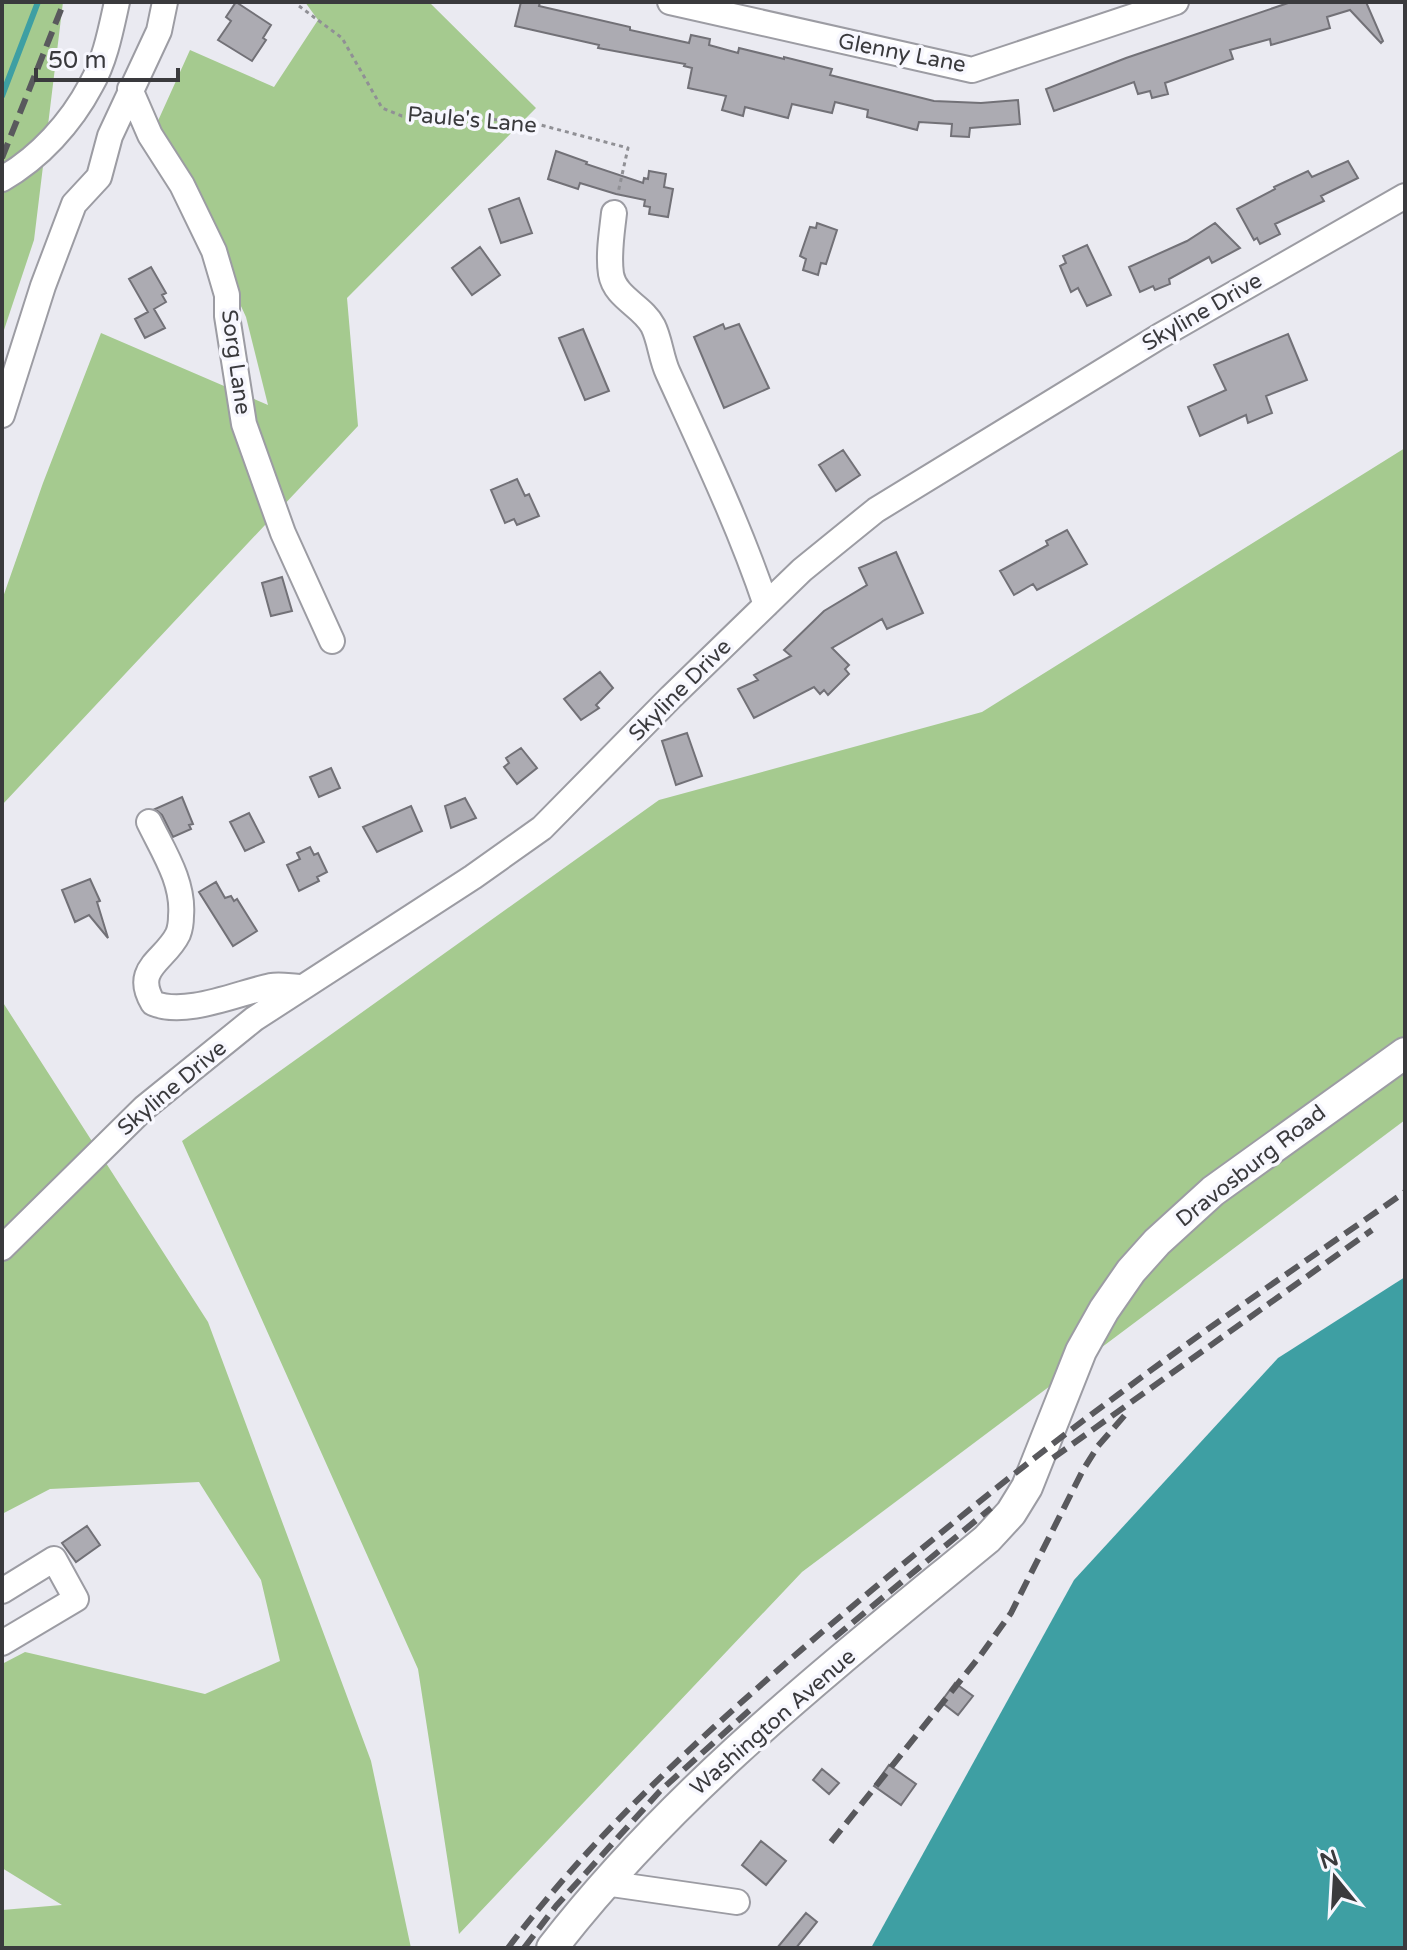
<svg xmlns="http://www.w3.org/2000/svg" width="1407" height="1950" viewBox="0 0 1407 1950" font-family="'Varela Round',sans-serif">
	<rect width="100%" height="100%" fill="#eaeaf1"/>
	<path fill="#a5ca8f" d="M2 2H63L34 240 2 336Z
		M305 2H429L536 108 347 298 358 426 2 805V600L43 483 101 333 268 405 246 317 157 123 190 50 274 87 318 20Z
		M1405 448V1120L802 1572 459 1934 418 1669 182 1141 659 800 982 712Z
		M2 1001 208 1322 371 1761 411 1948H2V1910L62 1905 2 1868V1664L25 1652 205 1694 280 1661 261 1580 199 1482 50 1489 2 1514Z"/>
	<path fill="#3e9fa3" d="M1405 1277V1948H871L1074 1580 1278 1358Z"/>
	<g fill="none" stroke-linecap="round" stroke-linejoin="round">
		<path stroke="#3e9fa3" stroke-width="6" d="M2 96 38 2"/>
	</g>
	<path fill="#acabb2" stroke="#727177" stroke-width="2" d="M236 2 271 25 263 38 266 40 252 61 218 40 231 21 226 17Z
		M521 2H540L539 6 630 27V30L689 43 691 35 710 39 709 45 738 53 739 48 784 59V57L832 69 830 75 934 101 981 103 1018 100 1020 124 970 128 969 137 951 136 952 124 919 122 917 130 867 117 868 110 835 102 832 113 792 104 788 118 745 107 743 116 722 110 726 96 688 88 692 68 684 66 685 64 598 48 599 45 515 26Z
		M1291 2H1366L1383 41 1381 43 1350 10 1327 17 1330 28 1271 45 1270 39 1230 50 1233 59 1165 83 1168 94 1152 98 1150 91 1138 94 1134 82 1054 111 1046 89 1126 58Z
		M556 151 587 162 586 164 643 183 644 178 648 179 649 171 666 174 664 187 673 189 668 217 649 214 650 207 644 206 645 200 616 194 580 183 578 189 548 179Z
		M1348 161 1358 178 1321 196 1324 201 1275 224 1280 234 1260 244 1257 238 1254 240 1237 209 1275 189 1274 187 1308 171 1312 177Z
		M519 198 532 233 501 243 489 209Z
		M817 223 837 230 826 264 821 263 818 275 803 270 806 259 800 256 810 227 816 228Z
		M1215 223 1240 248 1212 263 1209 257 1169 279 1170 284 1155 290 1153 286 1140 292 1129 267 1187 241Z
		M1087 245 1111 295 1087 306 1078 288 1071 292 1060 266 1066 263 1063 256Z
		M480 247 500 275 472 295 452 268Z
		M151 267 166 293 162 295 166 302 154 309 165 328 145 338 135 319 148 312 129 279Z
		M723 324 725 329 739 324 769 388 724 408 694 337Z
		M583 329 609 391 585 400 559 338Z
		M1288 334 1307 380 1266 396 1272 413 1248 423 1246 415 1200 436 1188 407 1226 390 1214 365Z
		M843 450 860 475 836 491 819 465Z
		M517 479 525 496 529 494 539 516 517 525 514 519 505 523 491 490Z
		M1067 530 1087 564 1037 590 1033 584 1014 595 1000 571 1048 545 1046 541Z
		M896 552 923 613 887 629 882 619 832 648 849 665 845 669 849 674 828 695 824 690 820 694 814 687 754 718 738 689 758 680 754 675 791 656 784 650 824 611 867 585 859 568Z
		M282 577 292 611 271 616 262 583Z
		M600 672 613 688 596 705 599 708 581 720 564 699Z
		M687 733 702 776 676 785 662 741Z
		M521 748 537 768 517 784 504 767 509 763 506 758Z
		M331 768 340 788 319 797 310 777Z
		M182 797 193 824 189 825 191 829 173 837 162 815 155 809Z
		M465 798 476 818 451 828 445 806Z
		M411 806 422 831 377 852 363 827Z
		M249 813 264 842 245 851 230 822Z
		M310 847 314 855 318 853 327 872 317 877 319 881 299 891 287 865 300 859 297 853Z
		M90 879 100 901 97 902 108 938 89 915 75 922 62 890Z
		M216 882 225 898 231 896 234 901 237 899 257 931 233 946 199 892Z
		M87 1526 100 1545 76 1562 62 1543Z
		M955 1683 973 1696 958 1715 941 1702Z
		M889 1765 916 1784 901 1805 874 1786Z
		M822 1769 839 1783 829 1794 813 1780Z
		M761 1841 786 1861 766 1885 742 1865Z
		M806 1913 817 1922 796 1948H777Z"/>
	<g fill="none" stroke-linecap="round" stroke-linejoin="round">
		<defs>
			<path id="minor" d="M670 2 972 70 1176 2
				M130 89 150 135 182 185 214 251 227 295V316L244 424 283 533 332 641
				M2 179C39 158 71 123 91 85 105 61 111 29 117 2
				M614 213C612 232 608 254 611 274 615 298 643 306 653 326 660 340 661 358 668 373 703 450 739 525 766 605
				M2 415 43 286 74 204 99 177 110 136 159 31 165 2
				M149 822C163 851 184 882 181 916 181 921 180 929 178 934 165 961 132 968 153 1003 185 1017 238 993 271 986 281 984 292 987 302 987
				M2 1248 144 1108 254 1019 473 877 542 828 671 697 802 570 876 510 1160 336 1405 196
				M2 1591 54 1559 76 1599 2 1643
				M605 1883 737 1902"/>
			<path id="major" d="M552 1948C675 1789 833 1666 987 1539L1011 1513 1027 1487 1081 1351 1104 1310 1131 1271 1157 1242 1213 1191 1405 1053"/>
		</defs>
		<use href="#minor" stroke="#9c9ca3" stroke-width="28"/>
		<use href="#major" stroke="#9c9ca3" stroke-width="34"/>
		<path stroke="#909095" stroke-width="3" stroke-dasharray="4 4" stroke-linecap="butt" d="M299 6 342 38 382 108 402 116 465 117 533 123 628 148 618 193"/>
		<use href="#minor" stroke="#fff" stroke-width="24"/>
		<use href="#major" stroke="#fff" stroke-width="30"/>
		<path stroke="#59595d" stroke-width="6" stroke-dasharray="16 8" stroke-linecap="butt" d="M2 158 64 2
			M1053 1458 1372 1230
			M834 1638 991 1508
			M831 1842 980 1656 1011 1613 1083 1470 1098 1446 1125 1415
			M508 1948C598 1828 709 1729 822 1632 919 1550 1017 1469 1119 1394 1212 1324 1309 1259 1405 1192
			M524 1948 556 1906 660 1791 752 1708"/>
	</g>
	<g text-anchor="middle" dominant-baseline="central" stroke-width="7" stroke-linejoin="round" paint-order="stroke">
		<g font-size="22" fill="#3a3a3d" stroke="#f7f7fe">
			<text transform="translate(902 53) rotate(11)">Glenny Lane</text>
			<text transform="translate(472 120) rotate(5)">Paule's Lane</text>
			<text transform="translate(1202 312) rotate(-30)">Skyline Drive</text>
			<text transform="translate(236 362) rotate(82)">Sorg Lane</text>
			<text transform="translate(680 690) rotate(-45)">Skyline Drive</text>
			<text transform="translate(172 1088) rotate(-40)">Skyline Drive</text>
			<text transform="translate(1251 1166) rotate(-38)">Dravosburg Road</text>
			<text transform="translate(773 1722) rotate(-41)">Washington Avenue</text>
		</g>
	</g>
	<rect width="1407" height="1950" fill="none" stroke="#3a3a3d" stroke-width="8"/>
	<g transform="translate(1335 1878) rotate(342)" stroke="#f7f7fe" stroke-width="6" paint-order="stroke">
	<path d="M0-6L14 30L0 20L-14 30Z" fill="#3a3a3d"/>
	<text y="-12" font-size="22" font-weight="bold" text-anchor="middle" fill="#3a3a3d">N</text>
	</g>
	<path d="M36 68v12h142v-12" fill="none" stroke="#3a3a3d" stroke-width="4"/>
	<text x="48" y="68" font-size="24" fill="#3a3a3d" stroke="#f7f7fe" stroke-width="6" paint-order="stroke">50 m</text>
</svg>
